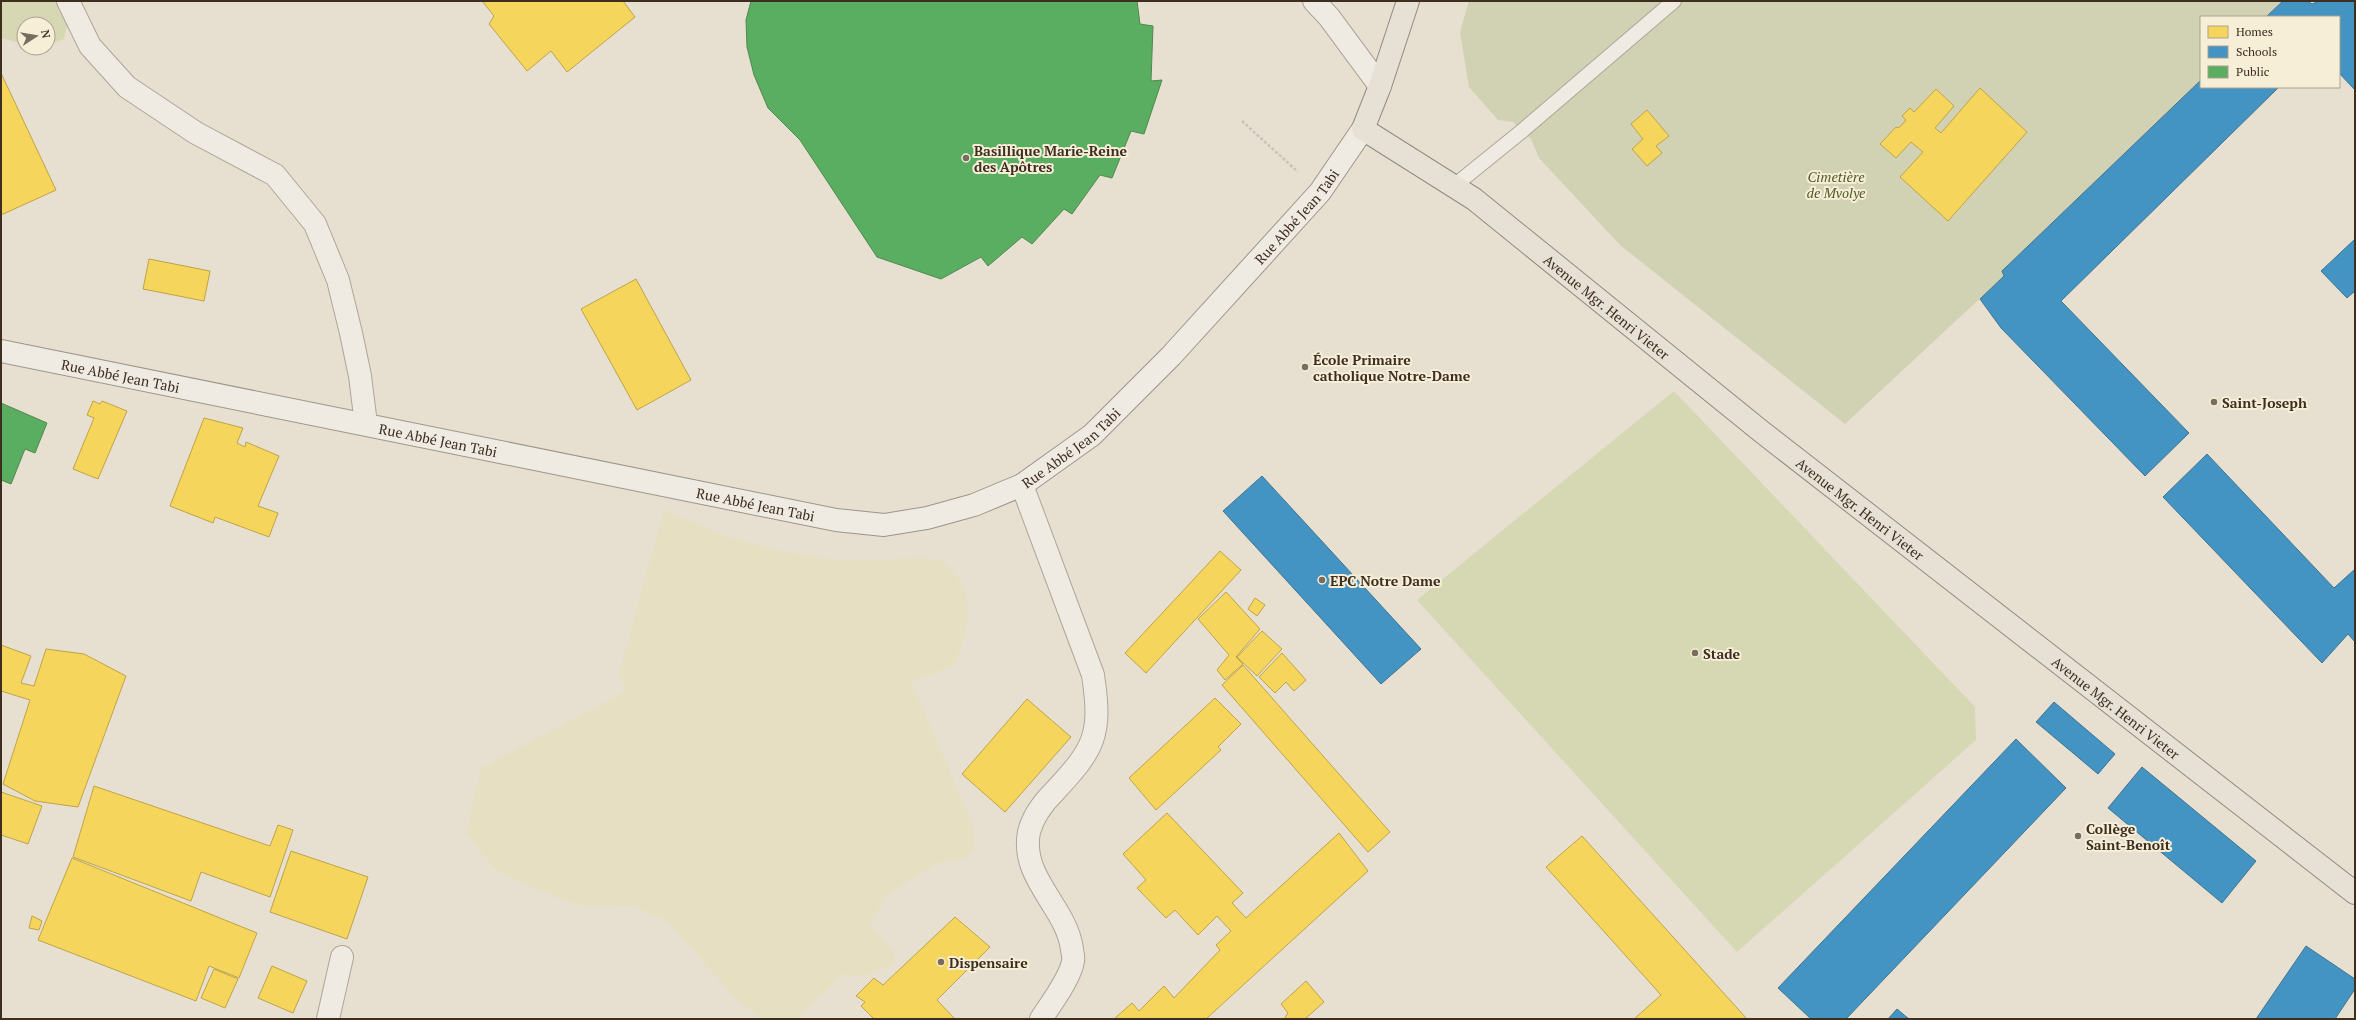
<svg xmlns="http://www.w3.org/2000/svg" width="2356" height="1020" viewBox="0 0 2356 1020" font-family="'PT Serif',serif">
	<rect width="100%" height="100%" fill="#e7e0d1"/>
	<path fill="#e6dfc2" d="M664 510 729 537 781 551 838 560H888L922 557 942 561 955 574 964 589 967 599 968 615 965 633 955 665 911 682 973 825 974 851 967 858 935 864 886 896 870 924 894 953 895 961 888 967 858 978 846 973 796 1019 760 1018 736 999 666 920 633 906 587 907 563 900 522 883 496 870 466 834 481 768 626 691 619 673Z"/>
	<path fill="#d6d7b3" d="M1 1H62L68 22 64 39 48 45V24H24V44L1 38Z
		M1674 391 1975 707 1976 740 1737 952 1417 600Z"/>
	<path fill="#d1d1b3" d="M1469 1H2283L2266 17H2201V80L2002 271 2004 276 1845 424 1620 245 1539 158 1531 139 1513 122 1498 120 1469 87 1460 32Z"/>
	<path fill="#f6d55c" stroke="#bea34a" d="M482 1H623L635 17 567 72 551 51 527 71 489 24 494 16Z
		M1 73 56 190 1 215Z
		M1980 88 2027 132 1948 221 1900 177 1923 152 1911 142 1896 158 1880 144 1896 127 1899 128 1906 120 1902 116 1910 108 1914 112 1936 89 1954 106 1935 128 1941 133Z
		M1647 110 1669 136 1656 146 1662 153 1647 166 1632 149 1643 139 1631 124Z
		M149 259 210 271 204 301 143 289Z
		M636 279 691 380 637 410 581 309Z
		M93 401 100 404 102 401 127 411 98 479 73 469 94 418 87 415Z
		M204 418 243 428 237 443 245 447 246 442 279 456 258 506 278 513 269 537 215 517 213 523 170 506Z
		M1220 551 1241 570 1146 673 1125 653Z
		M1226 592 1260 629 1236 657 1243 664 1225 680 1217 670 1229 655 1198 619Z
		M1255 598 1265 605 1257 616 1248 609Z
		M1262 631 1282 649 1257 676 1237 657Z
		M1 645 31 656 21 683 34 686 46 649 84 654 126 676 78 807 35 801 3 784 30 700 1 691Z
		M1282 653 1306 680 1294 691 1286 682 1275 693 1259 677Z
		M1243 665 1390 832 1368 852 1222 685Z
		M1215 698 1241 724 1218 747 1221 750 1156 810 1129 778Z
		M1027 699 1071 737 1005 812 962 774Z
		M94 786 270 846 278 825 293 830 270 897 201 872 191 901 73 857Z
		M1 792 42 806 28 844 1 835Z
		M1167 813 1243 893 1232 903 1246 918 1339 833 1368 871 1206 1019H1114L1132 1003 1139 1011 1164 986 1174 998 1220 950 1216 945 1231 931 1217 916 1198 935 1175 910 1166 918 1137 888 1146 880 1123 854Z
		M1582 836 1747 1019H1634L1661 995 1546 867Z
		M291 851 368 877 347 939 270 912Z
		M72 858 257 933 239 978 209 966 196 1001 38 940Z
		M32 916 42 921 39 930 29 928Z
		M955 917 990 947 937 1000 955 1019H874L861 1006 865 1002 856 996 874 978 883 985Z
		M272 966 307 981 293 1013 258 998Z
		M214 969 238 979 225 1008 201 998Z
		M1306 981 1324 1002 1305 1019H1284L1288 1013 1281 1004Z"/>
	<path fill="#4393c3" stroke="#417592" d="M2283 1H2308L2312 4 2319 1H2355V90L2339 73V17H2266Z
		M2201 80V87H2279L2061 301 2189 433 2145 476 2001 328 1980 299 2004 276 2002 271Z
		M2355 239V291L2347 298 2321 271Z
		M2207 454 2334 588 2355 569V642L2348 634 2322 663 2163 497Z
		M1262 476 1421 649 1381 684 1223 511Z
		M2054 702 2115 754 2098 774 2036 722Z
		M2016 739 2066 788 1846 1019H1811L1778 988Z
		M2142 767 2256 861 2222 903 2108 808Z
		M2306 946 2355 979V989L2335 1019H2256Z
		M1897 1009 1909 1019H1888Z"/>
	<path fill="#5aae61" stroke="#51884e" d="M751 1H1137L1140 24 1153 26 1151 81 1162 80 1144 134 1131 131 1112 178 1100 175 1072 214 1064 209 1032 244 1022 237 988 266 981 257 941 279 877 257 800 140 768 108 754 75 747 47 746 20Z
		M1 403 47 423 35 453 25 449 11 484 1 480Z"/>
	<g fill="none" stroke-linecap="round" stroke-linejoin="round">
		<defs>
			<path id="service" d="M1454 186 1522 131 1674 1"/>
			<path id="minor" d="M68 1 90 46 127 87 196 133 275 175 315 224 338 280 351 333 360 376 366 424
				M1314 1 1329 17 1380 86
				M1022 485 1093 675C1102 735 1095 748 1054 792 1043 803 1033 816 1029 832 1020 878 1066 906 1072 949 1072 952 1074 957 1073 961 1071 977 1050 1005 1041 1019
				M328 1019 342 957"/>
			<g id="secondary">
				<path id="s1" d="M1 351 836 520 884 525 927 518 974 505 1022 485 1092 435 1171 356 1320 192 1363 129"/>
			</g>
			<g id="primary">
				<path id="s2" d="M1408 1 1380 86 1363 129 1474 199 1762 432 2355 893"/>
			</g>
		</defs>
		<use href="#service" stroke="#ada599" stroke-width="16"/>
		<use href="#minor" stroke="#ada599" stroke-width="24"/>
		<use href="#secondary" stroke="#9c958a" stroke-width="24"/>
		<use href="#primary" stroke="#928b80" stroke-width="24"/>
		<path stroke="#c8c2b9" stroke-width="2.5" stroke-dasharray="3 2" stroke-linecap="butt" d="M1242 121 1298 172"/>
		<use href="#service" stroke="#efebe3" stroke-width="14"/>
		<use href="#minor" stroke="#efebe3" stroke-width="22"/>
		<use href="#secondary" stroke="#efebe3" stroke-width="22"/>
		<use href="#primary" stroke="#e6e1d4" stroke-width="22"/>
	</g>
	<g fill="#786c5e" stroke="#f7eed8" stroke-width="1.5">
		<circle cx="966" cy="158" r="4"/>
		<circle cx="1305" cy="367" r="4"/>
		<circle cx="2214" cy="402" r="4"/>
		<circle cx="1322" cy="580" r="4"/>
		<circle cx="1695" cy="653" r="4"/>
		<circle cx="2078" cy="836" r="4"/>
		<circle cx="941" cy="962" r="4"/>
	</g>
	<g text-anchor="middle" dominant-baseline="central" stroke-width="4" stroke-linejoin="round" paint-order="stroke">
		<g font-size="14" font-weight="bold" fill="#3d2e20" stroke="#f7eed8" text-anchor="start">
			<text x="974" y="150">Basillique Marie-Reine<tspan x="974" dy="16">des Apôtres</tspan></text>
			<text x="1313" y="359">École Primaire<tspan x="1313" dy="16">catholique Notre-Dame</tspan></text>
			<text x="2222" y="402">Saint-Joseph</text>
			<text x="1330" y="580">EPC Notre Dame</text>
			<text x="1703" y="653">Stade</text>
			<text x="2086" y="828">Collège<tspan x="2086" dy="16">Saint-Benoît</tspan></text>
			<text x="949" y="962">Dispensaire</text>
		</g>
		<g font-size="14" font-style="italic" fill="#4d5a26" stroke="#f7eed8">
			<text x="1836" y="176">Cimetière<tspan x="1836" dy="16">de Mvolye</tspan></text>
		</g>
		<g font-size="14" fill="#3d2e20" stroke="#f7eed8">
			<text stroke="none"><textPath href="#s1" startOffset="1430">Rue Abbé Jean Tabi</textPath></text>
			<text stroke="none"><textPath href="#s2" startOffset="438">Avenue Mgr. Henri Vieter</textPath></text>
			<text stroke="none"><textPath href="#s1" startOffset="122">Rue Abbé Jean Tabi</textPath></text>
			<text stroke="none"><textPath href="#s1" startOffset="446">Rue Abbé Jean Tabi</textPath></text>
			<text stroke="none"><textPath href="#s1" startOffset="1106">Rue Abbé Jean Tabi</textPath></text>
			<text stroke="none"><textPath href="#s1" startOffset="770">Rue Abbé Jean Tabi</textPath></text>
			<text stroke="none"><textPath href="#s2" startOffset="762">Avenue Mgr. Henri Vieter</textPath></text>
			<text stroke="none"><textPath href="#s2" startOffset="1086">Avenue Mgr. Henri Vieter</textPath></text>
		</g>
	</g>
	<rect width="2356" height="1020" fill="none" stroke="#3d2e20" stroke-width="4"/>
	<rect x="2200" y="16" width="140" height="72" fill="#f7eed8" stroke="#ada18e"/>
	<rect x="2208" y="26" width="20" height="12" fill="#f6d55c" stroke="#ada18e"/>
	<text x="2236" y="36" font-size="12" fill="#3d2e20">Homes</text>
	<rect x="2208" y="46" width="20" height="12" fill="#4393c3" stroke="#ada18e"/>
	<text x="2236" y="56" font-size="12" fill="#3d2e20">Schools</text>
	<rect x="2208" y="66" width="20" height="12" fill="#5aae61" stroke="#ada18e"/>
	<text x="2236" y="76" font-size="12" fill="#3d2e20">Public</text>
	<g transform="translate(36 36) rotate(78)"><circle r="19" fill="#f7eed8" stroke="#ada18e"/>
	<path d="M0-3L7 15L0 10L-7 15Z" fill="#786c5e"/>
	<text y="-6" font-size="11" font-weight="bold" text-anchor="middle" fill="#3d2e20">N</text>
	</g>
</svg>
